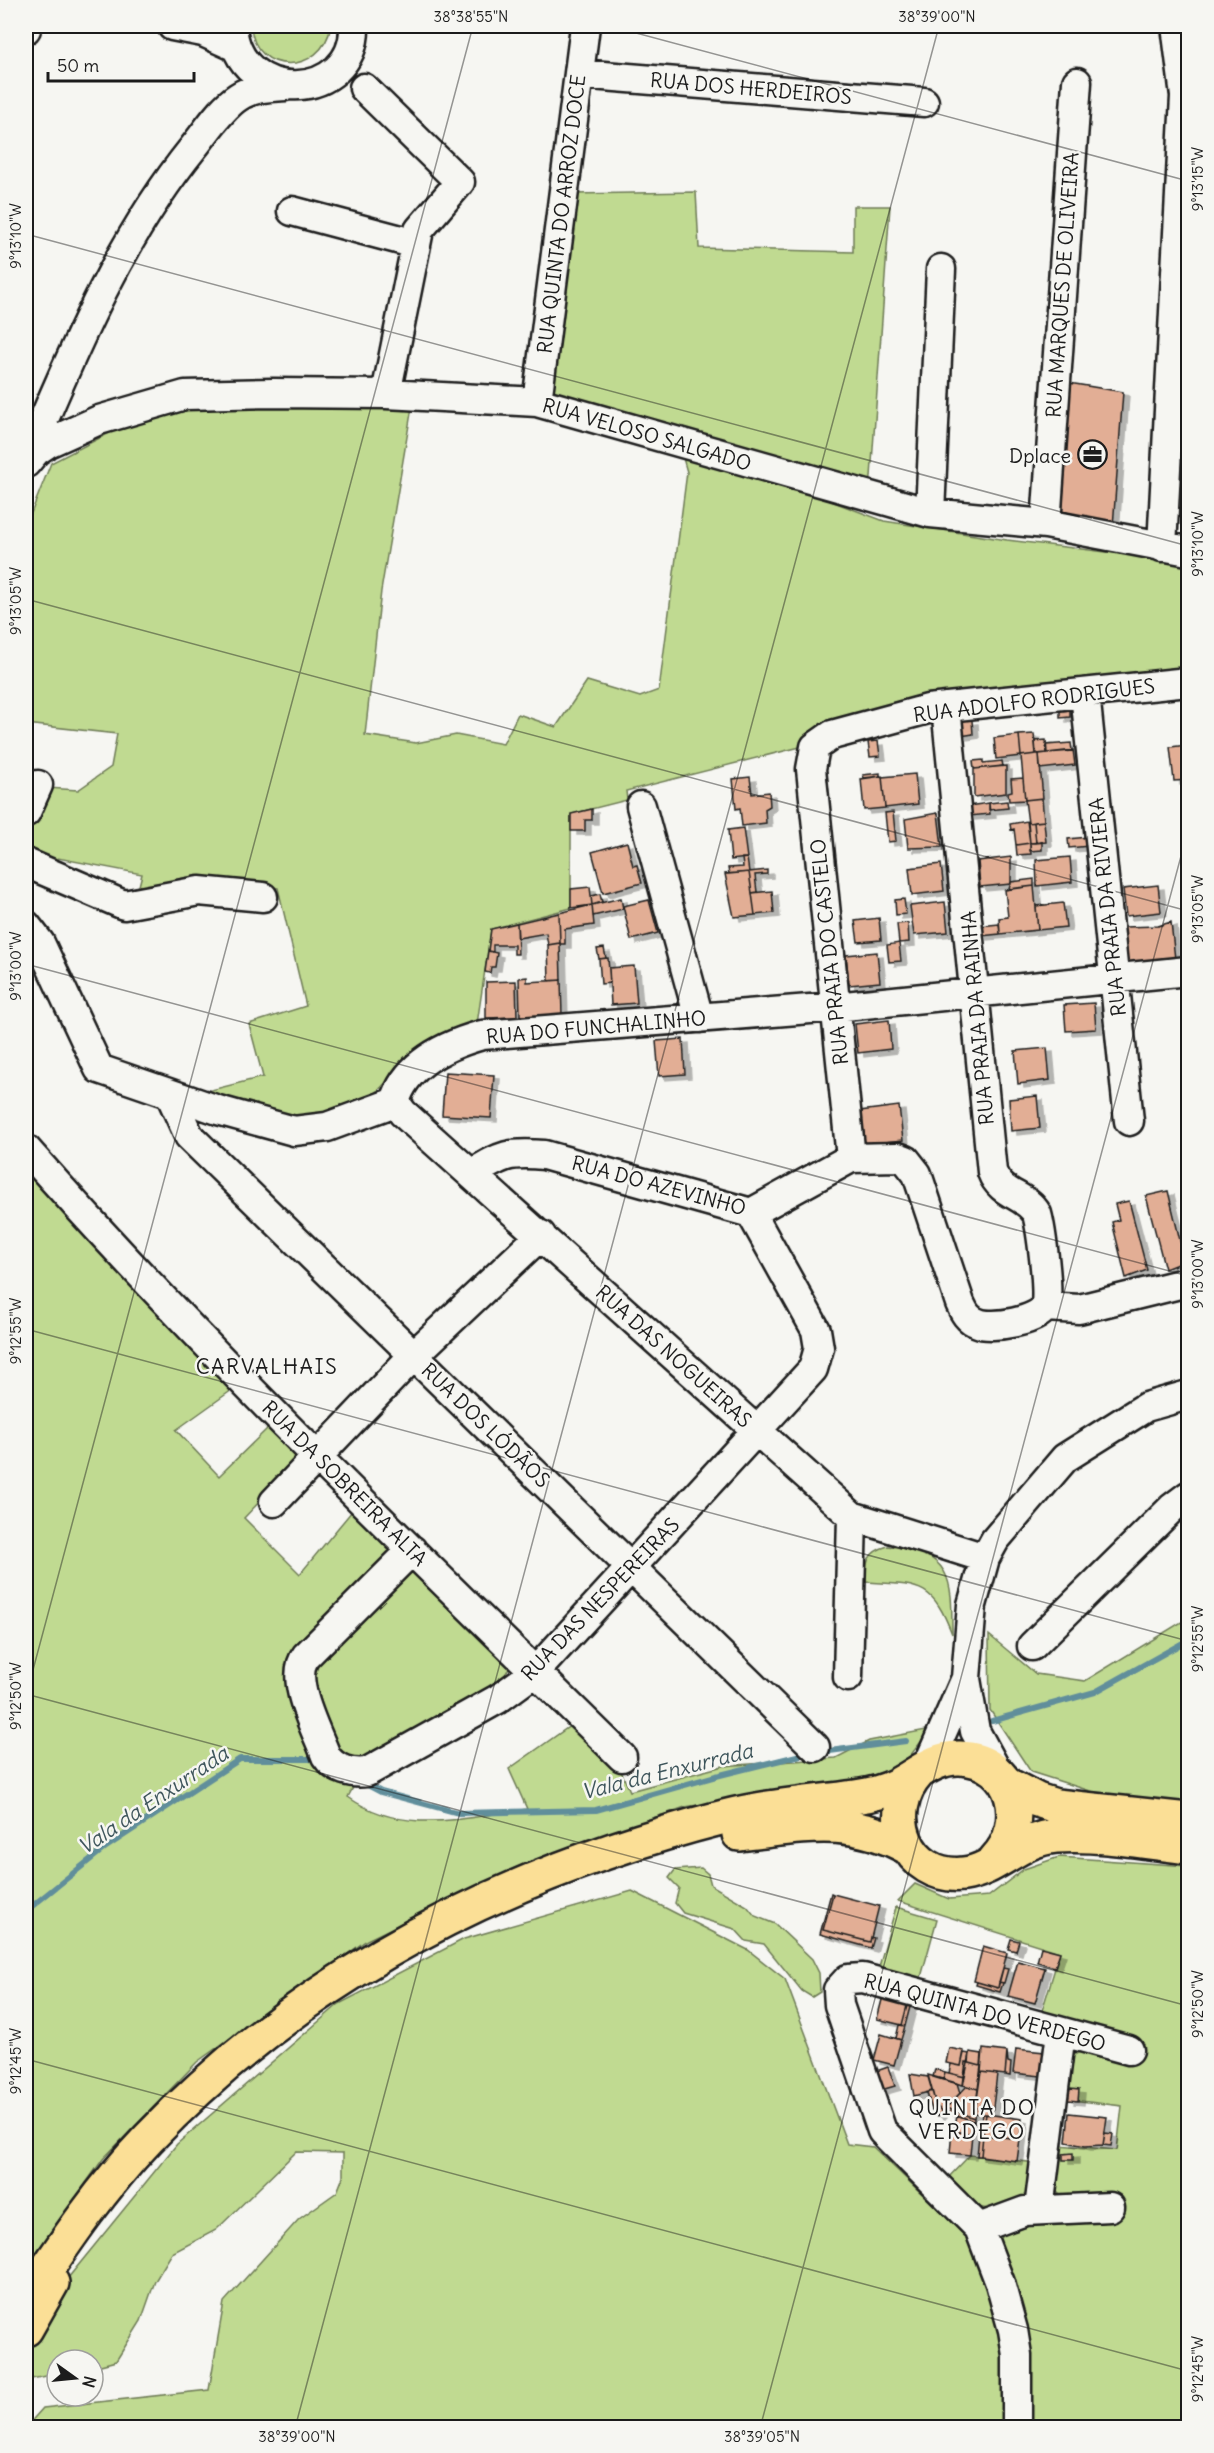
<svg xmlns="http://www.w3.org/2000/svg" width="1214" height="2453" viewBox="0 0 1214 2453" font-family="Delius,sans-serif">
	<defs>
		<filter id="shadow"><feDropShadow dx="6" dy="4" stdDeviation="0" flood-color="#0004"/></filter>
	</defs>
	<rect width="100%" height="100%" fill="#f6f6f2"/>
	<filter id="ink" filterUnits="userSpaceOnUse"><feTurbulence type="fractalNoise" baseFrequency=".0167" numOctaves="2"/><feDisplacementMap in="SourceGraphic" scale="12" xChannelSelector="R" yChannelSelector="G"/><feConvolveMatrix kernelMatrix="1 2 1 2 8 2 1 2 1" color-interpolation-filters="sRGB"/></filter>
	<g filter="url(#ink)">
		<path fill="#c0da91" stroke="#6e7b56" stroke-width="1.5" d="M251 26H331C322 76 254 76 251 26Z
			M696 192 699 248 853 252V206H890L870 491 545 398 573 194Z
			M241 401 412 407 381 591 365 735 416 743 456 735 503 744 518 714 556 727 587 681 640 697 659 690 687 472 681 451 746 469 884 521 1007 540 1188 562V670L804 746 626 791 627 800 571 814V908L491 929 477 1024 400 1068 366 1103 327 1116H279L207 1091 263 1077 249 1024 306 1006 278 888 193 883 137 894 142 874 58 858 54 868 26 858V830L47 788 78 790 111 767 117 734 26 724V526L51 463 156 409Z
			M26 1165 232 1390 176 1430 219 1476 268 1428 300 1459 244 1518 300 1574 352 1511 512 1662 498 1688 371 1754 348 1797C405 1837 464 1817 527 1809L509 1769 570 1726 619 1767 630 1791 723 1766 836 1758 869 1741 931 1729 906 1761 869 1779 685 1807 526 1863 367 1940 197 2062 103 2159 26 2267Z
			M888 1546C953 1553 952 1579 952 1634 932 1581 918 1585 865 1582 866 1561 867 1552 888 1546Z
			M1188 1618V1803L1106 1796 1031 1772 990 1710 989 1635 1036 1674 1085 1681Z
			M1059 1857 1188 1866V2427H1028L997 2241 1000 2235 1061 2195 1055 2189 1059 2145 1117 2150 1122 2106 1064 2099 1071 2057 1081 2051 1041 2014 1060 1952 898 1901 915 1884 949 1899 989 1896 1024 1869Z
			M701 1868 708 1874 711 1885 747 1906 755 1916 775 1924 812 1959 819 1973 820 1992 812 1997 802 1991 764 1944 746 1941 735 1929 683 1913 675 1903 679 1888 669 1878 675 1870Z
			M632 1891 748 1950 785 1979 847 2144 873 2147 967 2237 1000 2316 1006 2398 1005 2427H26L43 2408 209 2390 224 2302 299 2219 337 2192 343 2177V2153L296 2152 216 2230 172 2253 155 2281 141 2321 116 2361 93 2367V2360H57V2374L26 2380V2358L68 2278 177 2144 339 2004 464 1939Z
			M896 1907 937 1919 920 1981 878 1970Z
			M970 2155 1036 2163 1028 2198C980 2213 983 2216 946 2180Z"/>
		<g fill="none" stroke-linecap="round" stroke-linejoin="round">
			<path stroke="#618e9b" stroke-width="6" d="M992 1721 1095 1692 1188 1640
				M822 1752 906 1741
				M364 1783 381 1792 459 1813 596 1810 716 1776 809 1753
				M26 1911 106 1847 240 1759H318"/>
		</g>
		<path fill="#e2ae95" stroke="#1c1c1c" stroke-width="1.5" filter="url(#shadow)" d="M1069 383 1123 392 1113 527 1062 519Z
			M1070 710V717L1060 718V711Z
			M972 720 973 734 961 736 959 721Z
			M1034 734 1036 754 1021 756 1019 735Z
			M1019 735 1021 756 996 759 994 738Z
			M1046 740 1047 753 1036 754 1035 741Z
			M878 741 880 756 870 757 868 742Z
			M1071 743 1072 751 1047 753 1046 745Z
			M1188 745V780L1174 781 1170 747Z
			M1073 750 1075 765 1040 769 1039 754Z
			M1036 754H1039L1043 798 1025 800 1021 756Z
			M983 760V763L1002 761 1003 766 974 769 973 761Z
			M1006 766V793L974 797V769Z
			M880 773V776L864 778 863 775Z
			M915 774 918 804 885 808 882 777Z
			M882 776 885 808 864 810 861 779Z
			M750 777 752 794 769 792 770 806 765 809 766 823 742 826 740 808 736 809 733 779Z
			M1023 778 1025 800 1009 801 1008 792 1012 791 1011 779Z
			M1042 798 1044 821 1028 823 1025 800Z
			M1007 801 1008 808 989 810V803Z
			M989 803 990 814 969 816 968 806Z
			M592 809V820H585V831H571V814Z
			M893 812 896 841 888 842 885 813Z
			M938 813 942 847 908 848 905 819Z
			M1027 821 1030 843 1016 845 1014 829 1011 830 1010 824Z
			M1044 821 1046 842 1036 843 1034 822Z
			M1034 822 1036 843H1030L1028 823Z
			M743 828 747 858 731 860 728 830Z
			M1088 837 1089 846 1069 848 1068 839Z
			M627 842 633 866 637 865 642 883 603 893 592 852Z
			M1042 842V850L1030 851V843Z
			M1030 843 1031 854 1017 855 1016 845Z
			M1011 857V884L980 887 978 861Z
			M1070 857 1072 882 1037 886 1036 860Z
			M742 858H747L749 872 729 874 728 868 743 867Z
			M941 864 944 891 912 895 909 868Z
			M767 870V874L755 875 757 892 752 893 749 872Z
			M749 872 755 915 734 917 725 874Z
			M1034 879V886L1009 889 1011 882Z
			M1158 885 1161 912 1126 916 1123 889Z
			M1034 886 1038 930 1000 934 999 918 1008 917 1005 890Z
			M590 887 592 905 571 908V889Z
			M772 891 774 913 755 915 752 893Z
			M600 894 602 902 592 905 591 896Z
			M621 898 623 909 593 916 592 905Z
			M904 899 906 914 896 915 895 900Z
			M649 900 658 933 631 940 623 906Z
			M945 902 948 932 914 935 910 906Z
			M1063 903 1066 927 1038 930 1036 906Z
			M592 905 594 925 565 929V944H560L559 913Z
			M559 913 560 943 548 945 546 933 518 938 517 923Z
			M879 918 881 940 858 942 855 921Z
			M1171 922 1175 959 1128 964 1124 927 1158 926Z
			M517 923 518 954H514V945H493V952L488 951 491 929Z
			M908 923 909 942 899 943 897 924Z
			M999 924 1000 934 981 936 980 926Z
			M560 943 561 980 549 981 548 945Z
			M899 943 901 961 889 962 887 945Z
			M604 948 606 958 599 959 597 949Z
			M488 951 497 953 495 967H491L490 973 485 972Z
			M877 952 880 982 849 985 846 955Z
			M608 958 610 983 601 984 599 959Z
			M634 966 637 1003 611 1005 609 968Z
			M527 977V982L561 980 562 1015 520 1016 519 978Z
			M516 981 517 1017 486 1018V982Z
			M1094 1003 1096 1029 1066 1031 1064 1005Z
			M889 1020 891 1049 858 1053 855 1024Z
			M683 1039 685 1074 659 1076 656 1041Z
			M1047 1048 1050 1080 1018 1084 1015 1051Z
			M445 1072 494 1075 491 1118 442 1115Z
			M1037 1096 1040 1128 1011 1131 1009 1099Z
			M899 1106 903 1140 864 1144 860 1111Z
			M1168 1191 1185 1261 1165 1269 1146 1196Z
			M1129 1201 1147 1270 1126 1278 1112 1222 1119 1220 1115 1204Z
			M831 1893 833 1894 823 1930 870 1942 871 1937 874 1938 871 1948 820 1934Z
			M833 1894 879 1906 870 1942 823 1930Z
			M1011 1939 1019 1941 1016 1951 1008 1949Z
			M983 1946 1007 1953 998 1988 974 1981Z
			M1041 1947 1060 1952 1055 1967 1037 1962Z
			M1018 1961 1045 1968 1035 2003 1008 1996Z
			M1003 1968 1008 1969 1004 1983 999 1982Z
			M977 1982 998 1988 999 1982 1003 1983 1000 1992 976 1985Z
			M883 1996 908 2002 902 2025 877 2019Z
			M908 2002 911 2003 905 2026 902 2025Z
			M899 2025 905 2026 901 2040 896 2038Z
			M881 2034 901 2040 894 2065 874 2060Z
			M949 2048 964 2051 961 2066 946 2063Z
			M983 2049 1007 2052 1005 2075 981 2072Z
			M1016 2049 1044 2052 1041 2076 1013 2073Z
			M970 2052 982 2054 981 2066 969 2063Z
			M1007 2052 1008 2062 1011 2063 1010 2076 1005 2075Z
			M964 2053 970 2054 965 2077 949 2073 951 2064 961 2066Z
			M966 2062 981 2066 978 2089 963 2085Z
			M888 2067 895 2086 881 2090 874 2072Z
			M935 2069 945 2072 943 2080 933 2077Z
			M945 2072 965 2077 963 2085 943 2080Z
			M981 2072 997 2074 992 2115 975 2113Z
			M910 2074 928 2077 932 2091 914 2096Z
			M928 2075 957 2083 960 2093 942 2112 936 2105Z
			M967 2086 978 2089 974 2118 946 2108Z
			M1070 2089 1079 2090 1078 2101 1068 2100Z
			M932 2091 936 2105 942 2112 938 2116 932 2110 927 2093Z
			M946 2108 974 2118V2122L944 2110Z
			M1069 2113 1107 2117 1103 2145 1085 2146 1066 2142Z
			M982 2114H986L983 2135H979Z
			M986 2114 1022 2119 1020 2139 983 2135Z
			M957 2115 973 2121 971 2134 954 2131Z
			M952 2131 972 2134 970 2155 950 2153Z
			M1105 2133 1113 2134 1111 2146 1103 2145Z
			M979 2135H983L981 2156H977Z
			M983 2135 1020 2139 1017 2161 981 2156Z
			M1073 2153V2160H1063V2154Z"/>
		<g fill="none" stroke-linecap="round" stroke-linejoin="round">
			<defs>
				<path id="minor" d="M172 26 203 32
					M213 26 203 32 236 47
					M232 26C238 108 356 102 354 26
					M26 29V26
					M579 74 924 102
					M364 88 460 182 419 230 386 394
					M292 211 416 244
					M537 402 585 26
					M26 461C73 351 118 241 193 148 206 132 221 108 238 97 253 87 269 87 286 86
					M26 463 36 451 48 443 99 420 185 395 273 393 386 394 537 402 930 513 1046 524 1188 551
					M930 513 941 269
					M1046 524 1077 82
					M1162 547 1185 96 1176 26
					M1085 693 1129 1121
					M641 806 699 1018
					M26 812 38 785
					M26 863 124 905 199 891 263 897
					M26 925 40 943 99 1069 218 1110 294 1131 327 1127 395 1102
					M170 1094 189 1136 815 1747
					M395 1102C406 1063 446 1045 482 1035L835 1007 1188 971
					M395 1102 403 1113 852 1516 985 1558
					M26 1149C214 1362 420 1558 622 1757
					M851 1158 811 769 815 747 832 735 928 709 1188 682
					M473 1173C503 1155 508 1152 544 1155L751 1213 851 1158 898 1157 906 1160 917 1174 960 1303C964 1312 968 1320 978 1323 991 1329 1040 1321 1045 1306 1050 1294 1041 1228 1037 1214 1026 1194 1001 1196 992 1172L946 707
					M1045 1307 1079 1309 1188 1282
					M274 1502 414 1355 541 1235
					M412 1550 306 1656C288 1679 317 1731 326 1756 335 1770 352 1774 367 1772L498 1699 535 1672 813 1369 819 1348 816 1330 751 1213
					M1032 1646 1172 1508 1188 1496
					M848 1677 852 1516
					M966 1679 975 1731 999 1775
					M927 1767 966 1678 972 1605 985 1558 995 1540 1065 1458 1146 1407 1188 1395
					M1039 2209 1061 2032
					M979 2228 1025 2211 1110 2207
					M1017 2428V2355L1013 2330 1000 2283 979 2228 882 2131 839 2005 838 1990 848 1979 863 1978 1129 2050"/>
				<path id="major" d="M918 1773C881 1813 906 1880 964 1874 996 1870 1019 1839 1056 1836 1100 1833 1146 1842 1188 1847
					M1006 1784 1037 1800 1056 1806 1188 1820
					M739 1834C804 1827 848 1815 909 1848
					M26 2300C63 2245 101 2188 148 2139 305 1974 505 1873 724 1817 767 1806 811 1803 855 1797 870 1795 884 1792 897 1785 918 1774 935 1757 960 1758 1015 1760 1030 1824 995 1860
					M26 2329 52 2283"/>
			</defs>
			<use href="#minor" stroke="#1c1c1c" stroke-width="33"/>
			<use href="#major" stroke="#1c1c1c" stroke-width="38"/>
			<use href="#minor" stroke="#f6f6f2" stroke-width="28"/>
			<use href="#major" stroke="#fbdf96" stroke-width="33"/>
		</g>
	</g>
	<path fill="none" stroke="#1c1c1c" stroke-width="1.5" stroke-opacity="0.45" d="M610 26 1188 181M26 234 1188 546M26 599 1188 911M26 964 1188 1276M26 1329 1188 1641M26 1694 1188 2006M26 1696 473 26M26 2059 1188 2371M26 2424 39 2428M295 2428 939 26M760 2428 1188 830"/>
	<defs>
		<symbol id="office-ring" viewBox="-11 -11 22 22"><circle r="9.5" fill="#f6f6f2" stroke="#1c1c1c" stroke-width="1.5"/><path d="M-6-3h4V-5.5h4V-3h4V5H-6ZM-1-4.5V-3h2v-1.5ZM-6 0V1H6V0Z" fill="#1c1c1c"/></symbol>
	</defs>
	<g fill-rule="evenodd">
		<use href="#office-ring" x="1076" y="438" width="33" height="33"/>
	</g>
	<g text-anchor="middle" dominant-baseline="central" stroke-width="5" stroke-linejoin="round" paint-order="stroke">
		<g font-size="20" fill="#1c1c1c" stroke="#f6f6f2">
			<text transform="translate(751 88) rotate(5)">RUA DOS HERDEIROS</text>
			<text transform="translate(561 214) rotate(-83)">RUA QUINTA DO ARROZ DOCE</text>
			<text transform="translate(1062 285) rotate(-86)">RUA MARQUES DE OLIVEIRA</text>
			<text transform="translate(647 434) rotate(16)">RUA VELOSO SALGADO</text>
			<text transform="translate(1034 700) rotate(-7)">RUA ADOLFO RODRIGUES</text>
			<text transform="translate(1107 907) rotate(-96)">RUA PRAIA DA RIVIERA</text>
			<text transform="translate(829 952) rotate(-96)">RUA PRAIA DO CASTELO</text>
			<text transform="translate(977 1018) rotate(-95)">RUA PRAIA DA RAINHA</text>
			<text transform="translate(596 1027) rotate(-5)">RUA DO FUNCHALINHO</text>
			<text transform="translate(659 1185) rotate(15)">RUA DO AZEVINHO</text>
			<text transform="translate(674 1356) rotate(42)">RUA DAS NOGUEIRAS</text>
			<text transform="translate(486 1425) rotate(44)">RUA DOS LÓDÃOS</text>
			<text transform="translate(345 1483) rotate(45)">RUA DA SOBREIRA ALTA</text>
			<text transform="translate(600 1599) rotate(-46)">RUA DAS NESPEREIRAS</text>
			<text transform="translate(985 2012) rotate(15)">RUA QUINTA DO VERDEGO</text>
		</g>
		<g font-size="20" fill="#1c1c1c" stroke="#f6f6f2" text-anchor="end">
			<text x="1071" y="455">Dplace</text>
		</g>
		<g font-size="21" letter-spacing="1.5" fill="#1c1c1c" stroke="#f6f6f2">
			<text x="267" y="1366">CARVALHAIS</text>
			<text x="972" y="2107">QUINTA DO<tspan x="972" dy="24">VERDEGO</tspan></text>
		</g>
		<g font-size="21" font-style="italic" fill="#3e555b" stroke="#f6f6f2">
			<text transform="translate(667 1771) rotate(-14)">Vala da Enxurrada</text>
			<text transform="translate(153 1800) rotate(-34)">Vala da Enxurrada</text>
		</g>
	</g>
	<rect width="1214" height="2453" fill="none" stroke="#f6f6f2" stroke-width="66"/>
	<g transform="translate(75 2378) rotate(105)"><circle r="28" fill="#f6f6f2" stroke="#9f9f9c" stroke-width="1.5"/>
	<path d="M0-4.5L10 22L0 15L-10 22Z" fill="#1c1c1c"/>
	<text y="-9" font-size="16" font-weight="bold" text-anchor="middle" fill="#1c1c1c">N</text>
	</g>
	<path d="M48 72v9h146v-9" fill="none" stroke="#1c1c1c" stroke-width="3"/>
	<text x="57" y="72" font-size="18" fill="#1c1c1c" stroke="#f6f6f2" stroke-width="4.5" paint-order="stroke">50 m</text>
	<rect x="33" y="33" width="1148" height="2387" fill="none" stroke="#1c1c1c" stroke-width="2"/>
	<g font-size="15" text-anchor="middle" fill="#1c1c1c">
		<text x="471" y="22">38°38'55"N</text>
		<text x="937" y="22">38°39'00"N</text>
		<text transform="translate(1198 179) rotate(-90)" y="5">9°13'15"W</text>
		<text transform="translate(16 236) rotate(-90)" y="5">9°13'10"W</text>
		<text transform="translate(1198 544) rotate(-90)" y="5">9°13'10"W</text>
		<text transform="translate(16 601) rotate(-90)" y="5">9°13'05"W</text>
		<text transform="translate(1198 909) rotate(-90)" y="5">9°13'05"W</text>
		<text transform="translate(16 966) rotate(-90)" y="5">9°13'00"W</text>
		<text transform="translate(1198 1274) rotate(-90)" y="5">9°13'00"W</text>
		<text transform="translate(16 1331) rotate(-90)" y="5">9°12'55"W</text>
		<text transform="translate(1198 1639) rotate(-90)" y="5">9°12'55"W</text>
		<text transform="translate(16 1696) rotate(-90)" y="5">9°12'50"W</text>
		<text transform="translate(1198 2004) rotate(-90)" y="5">9°12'50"W</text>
		<text transform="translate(16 2061) rotate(-90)" y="5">9°12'45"W</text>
		<text transform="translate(1198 2369) rotate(-90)" y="5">9°12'45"W</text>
		<text x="297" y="2442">38°39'00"N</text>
		<text x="762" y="2442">38°39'05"N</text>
	</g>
</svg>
